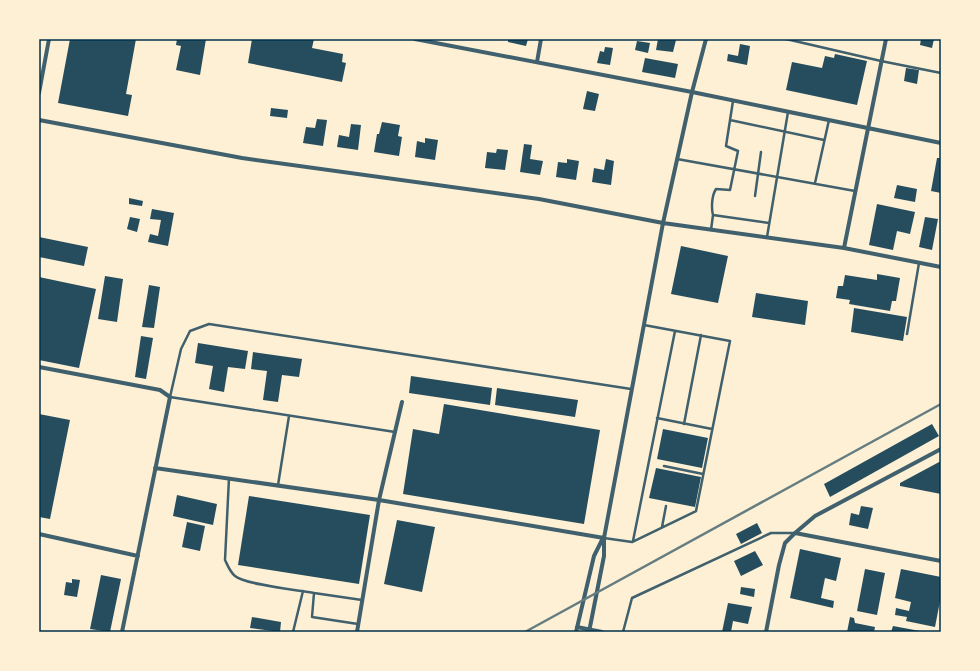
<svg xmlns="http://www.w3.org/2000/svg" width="980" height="671" viewBox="0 0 980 671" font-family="Overpass,sans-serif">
	<rect width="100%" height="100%" fill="#fdf0d5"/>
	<path fill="#264d5e" d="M70 39H136L126 94 132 95 128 116 58 103Z
		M177 39H206L200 75 176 70 181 46 176 45Z
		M252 39H314L312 48 343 54 342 62 346 63 342 82 248 63Z
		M508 39H528L526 46 508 42Z
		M658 39 676 40 673 52 656 50Z
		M921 39H934L932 48 920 45Z
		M637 41 650 43 648 53 635 50Z
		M740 44 750 46 747 65 727 61 728 54 738 56Z
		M605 47 613 48 610 65 597 63 600 51 604 52Z
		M835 54 867 61 857 105 786 90 792 62 822 68 825 56 834 58Z
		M645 58 678 64 675 78 642 72Z
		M906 68 919 70 917 84 904 81Z
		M587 91 599 94 595 111 583 109Z
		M271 108 288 110 287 118 270 116Z
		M317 119 327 120 323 146 303 143 306 127 315 128Z
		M382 122 400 125 398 136 402 137 399 156 374 152 377 134H379Z
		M351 124 361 125 358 150 337 147 339 135 349 137Z
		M425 138 438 140 435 160 415 157 417 141 425 143Z
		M524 144 532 145 530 159 543 161 540 175 520 172Z
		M497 149 508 150 505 170 485 168 487 152 496 153Z
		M937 158H941V193L931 191Z
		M567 159 579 161 576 180 556 177 558 162 567 163Z
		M606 159 614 161 611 185 592 182 594 168 604 170Z
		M897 185 917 189 915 202 894 198Z
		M129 198 143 201 142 206 129 204Z
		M877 204 915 212 910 234 897 231 893 250 869 245Z
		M152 209 174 213 168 246 148 242 150 234 158 236 161 220 150 219Z
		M130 217 140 219 137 232 127 229Z
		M925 217 938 219 932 250 919 247Z
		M39 237 88 247 84 266 39 257Z
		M681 246 728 256 718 303 671 294Z
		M877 274 900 278 896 301H892L890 311 849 304 850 300 836 298 838 286H843L845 275 877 280Z
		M105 276 123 279 117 322 98 319Z
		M39 277 96 289 79 368 39 360Z
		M149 285 160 287 154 328 142 327Z
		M756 293 808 301 805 325 752 317Z
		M854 308 907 317 903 341 851 332Z
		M141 336 153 338 146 379 135 377Z
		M198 343 248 351 245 369 228 367 224 392 209 389 213 366 195 363Z
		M253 352 302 359 299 377 282 375 278 402 263 400 267 371 251 369Z
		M411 376 492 388 490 405 409 393Z
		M497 388 578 400 575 417 495 405Z
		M444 404 600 430 584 524 403 494 413 429 439 434Z
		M39 414 70 420 50 519 39 517Z
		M932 424 939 436 830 497 824 484Z
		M663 429 708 438 702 468 657 459Z
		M941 461V494L900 486V483Z
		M656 468 701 477 695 507 649 498Z
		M177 495 217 504 213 525 173 516Z
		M249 496 370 515 359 584 238 565Z
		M861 506 873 508 868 529 849 525 851 513 859 515Z
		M397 520 435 527 422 592 384 584Z
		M187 522 205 526 200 551 182 547Z
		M757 523 762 533 741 544 736 534Z
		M800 549 841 558 836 581 825 578 821 598 834 601 833 608 790 598Z
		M755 551 763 565 741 576 734 561Z
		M865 569 885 573 877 615 857 611Z
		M901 569 941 577V596L935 627 906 621 907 617 895 615 896 608 909 611 911 602 895 598Z
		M101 575 121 579 110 632 90 629Z
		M72 579 80 580 77 597 64 595 66 582 72 583Z
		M741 587 755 589 754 597 740 594Z
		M728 603 752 607 748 624 733 621 731 632H722Z
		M252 617 281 622 280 632 250 628Z
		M850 617 854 618 855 623 875 627 874 632H847Z
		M893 626 920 631V632H891Z"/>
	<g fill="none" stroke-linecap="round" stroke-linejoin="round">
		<path stroke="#3f606c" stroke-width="2.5" d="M786 39 881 61 941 73
			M733 101 726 146 738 151 730 190 716 189C712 195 711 207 713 215L769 223
			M730 120 824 140
			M677 159 855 191
			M815 183 829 120
			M755 196 761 152
			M711 230 713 215
			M767 237 788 112
			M907 334 919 263
			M657 418 712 429
			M684 424 701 335
			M395 432 170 397 181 349 190 331 209 324 631 389
			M664 466 703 474
			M229 478 225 560C228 566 230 572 235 576 246 585 298 590 314 593
			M278 485 289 416
			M662 527 666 506
			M604 538 632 542 696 511 730 341 644 325
			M633 541 675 331
			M358 624 312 617 314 593 362 600
			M293 632 303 591
			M623 632 632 598 771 533H794"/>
		<path stroke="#3f606c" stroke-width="4" d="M415 39 692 92 941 143
			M537 62 541 39
			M39 93 49 39
			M39 120 242 158 539 199 663 223 844 248 941 267
			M844 248 886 39
			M39 367 160 390 170 397 122 632
			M155 468 379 500 604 538
			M795 533 941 561
			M39 534 138 556
			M577 627 602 632
			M357 632 379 500 402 402
			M576 632 594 556 602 540
			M589 632 604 556V538L663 223 692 92 706 39
			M766 632 779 565 785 543 795 533 815 516 941 449"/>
		<path stroke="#657d81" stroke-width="2.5" d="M525 632 941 404"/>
	</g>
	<rect width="980" height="671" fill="none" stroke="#fdf0d5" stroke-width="80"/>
	<rect x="40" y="40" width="900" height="591" fill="none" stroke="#003049" stroke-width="1.5"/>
</svg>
